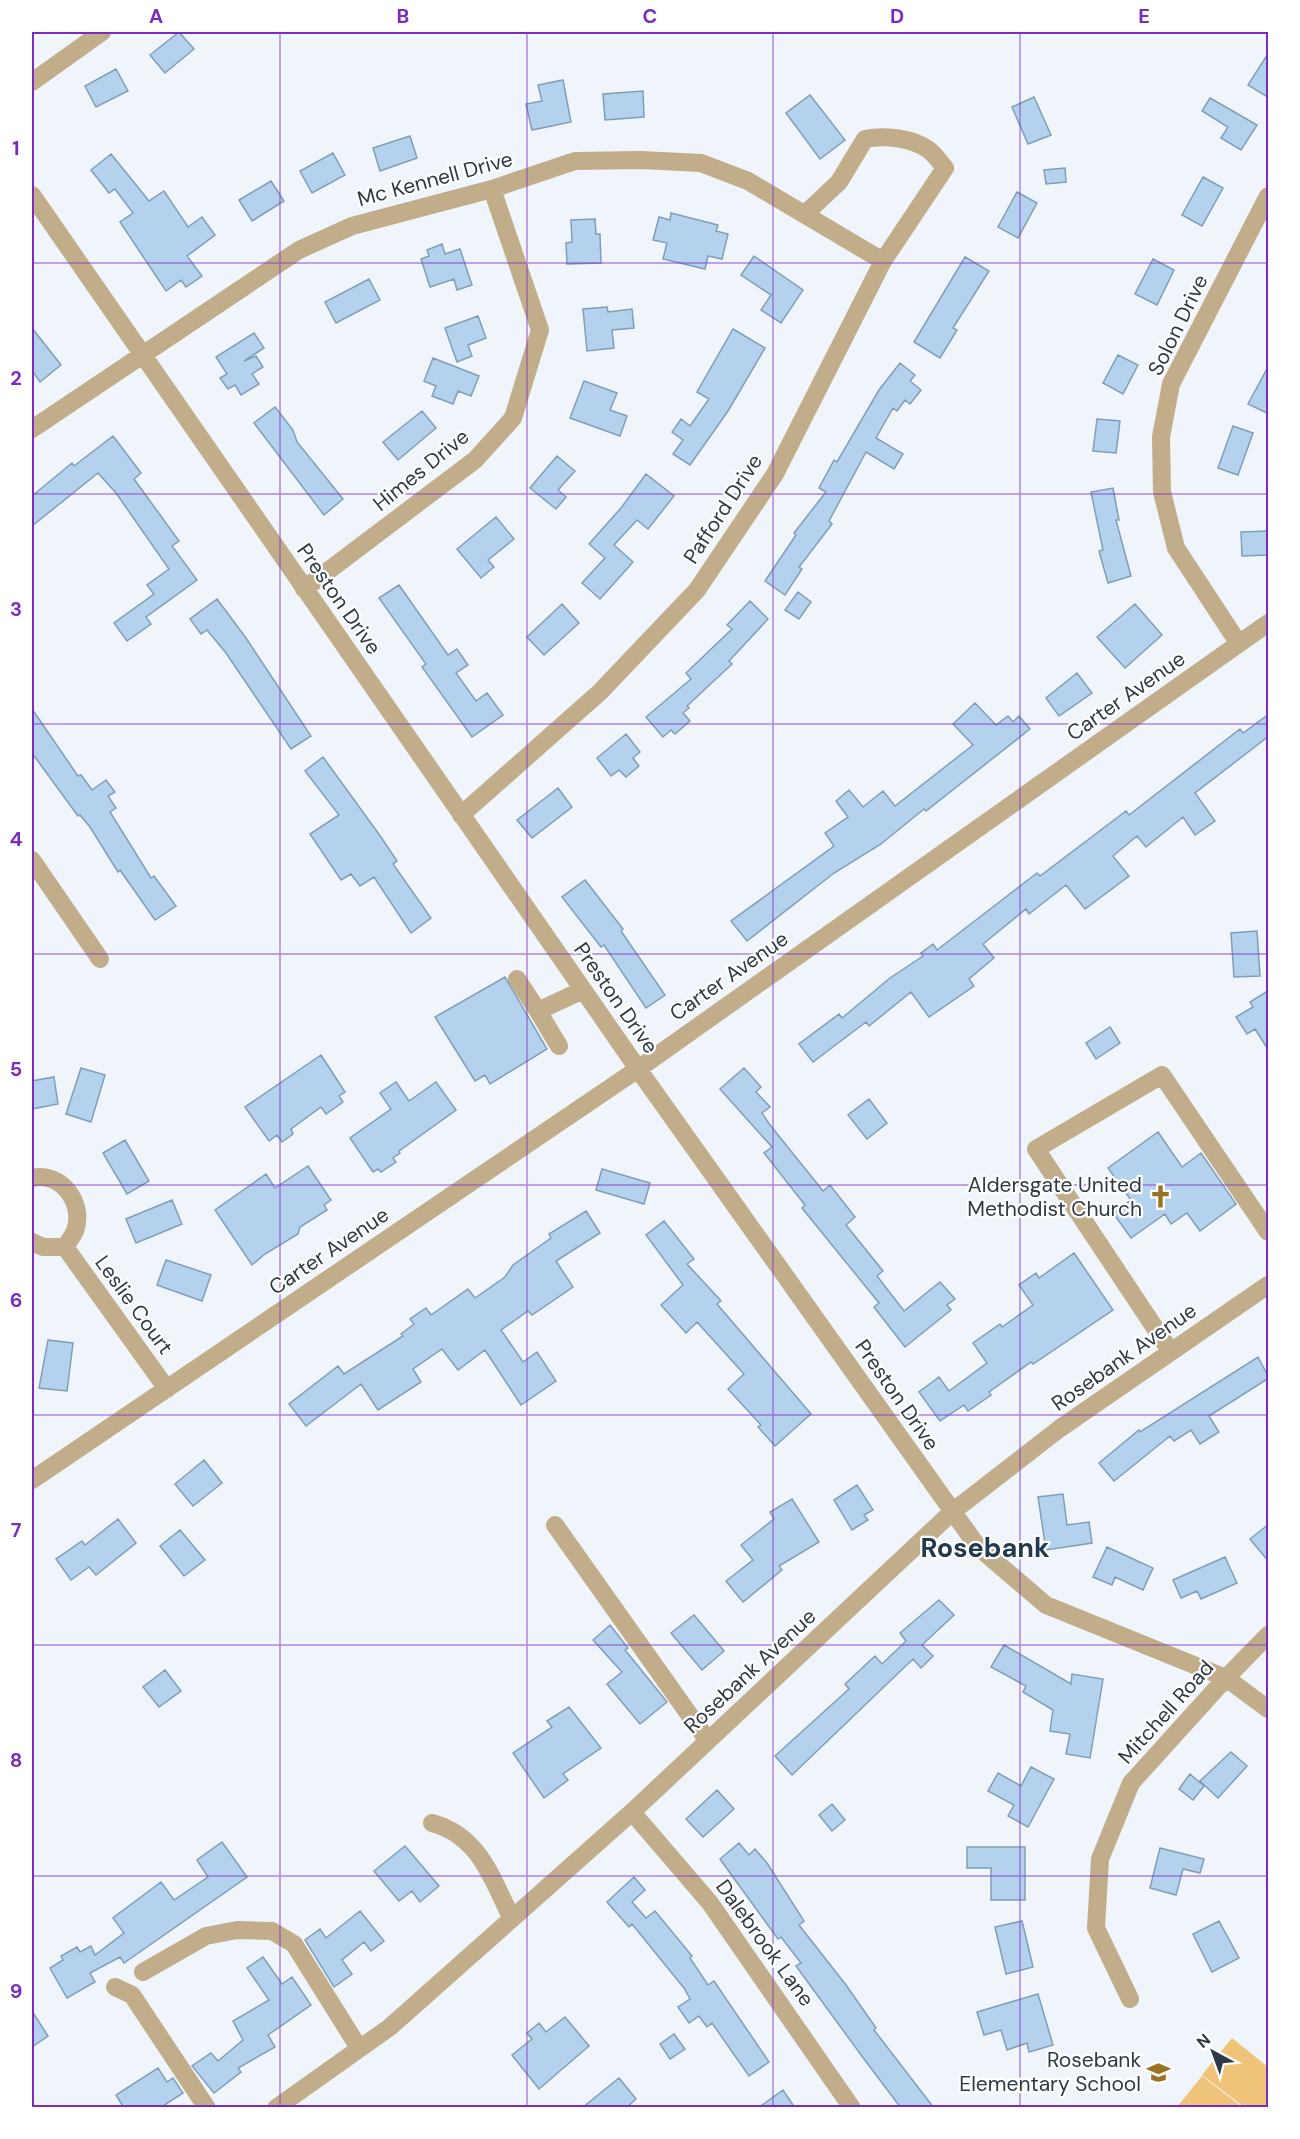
<svg xmlns="http://www.w3.org/2000/svg" width="1300" height="2139" viewBox="0 0 1300 2139" font-family="'DM Sans',sans-serif">
	<rect width="100%" height="100%" fill="#eff5fb"/>
	<path fill="#efc47a" d="M1232 2038 1268 2067V2107H1244L1202 2075Z
		M1202 2076 1242 2107H1177Z"/>
	<path fill="#b4d2ee" stroke="#819eb8" stroke-width="1.5" d="M179 32 194 49 165 73 150 55Z
		M1269 52V98L1248 85Z
		M116 69 128 91 96 107 85 86Z
		M563 80 571 122 532 130 526 104 542 101 538 85Z
		M643 91 644 117 605 120 603 94Z
		M810 95 845 140 820 159 786 113Z
		M1034 97 1051 135 1028 144 1012 107Z
		M1210 98 1257 125 1241 150 1221 138 1228 127 1202 111Z
		M410 136 417 158 380 171 373 148Z
		M333 153 345 175 312 193 300 171Z
		M111 154 149 201 164 191 188 227 202 217 215 235 187 256 202 276 186 287 181 280 166 291 120 222 133 213 115 189 109 193 91 170Z
		M1065 168 1066 182 1046 184 1044 170Z
		M1203 177 1223 188 1202 226 1182 215Z
		M271 181 284 201 252 221 239 200Z
		M1017 192 1037 203 1018 238 998 227Z
		M671 213 718 225 716 231 728 234 722 259 708 256 705 269 663 259 667 243 653 240 659 217 670 220Z
		M595 219 596 234H600L601 263 567 264 566 243 572 242 571 220Z
		M442 244 445 254 460 249 472 285 457 290 454 279 430 287 421 259 429 256 427 250Z
		M754 256 803 290 781 323 761 310 771 295 741 275Z
		M965 257 989 271 953 328 957 330 940 358 914 342Z
		M1153 259 1174 270 1157 305 1135 294Z
		M369 279 380 300 336 323 325 302Z
		M607 307 608 312 632 309 634 328 612 330 614 348 587 351 583 309Z
		M478 316 486 338 468 345 472 356 457 362 445 328Z
		M32 328 61 365 40 382 32 370Z
		M733 329 765 348 728 411 690 465 673 454 683 440 672 432 681 419 690 426 709 399 697 392Z
		M254 333 264 348 244 361 256 356 263 367 252 374 259 384 241 395 235 385 228 389 220 378 227 374 216 357Z
		M1118 355 1138 365 1123 394 1103 383Z
		M433 358 479 376 471 396 458 391 453 404 432 396 436 386 424 381Z
		M900 363 915 375 910 381 921 390 910 404 905 400 897 411 893 408 876 438 903 454 894 469 866 452 829 521 832 524 799 567 802 569 785 595 765 581 796 535 794 533 826 492 819 488 834 460 837 462 879 390Z
		M1269 365V414L1248 404Z
		M584 381 617 393 610 410 627 416 620 436 570 418Z
		M275 407 293 430 297 442 343 499 324 515 254 423Z
		M422 411 436 428 398 460 383 442Z
		M1097 419 1120 421 1116 453 1093 451Z
		M1233 426 1253 433 1238 475 1218 468Z
		M113 436 141 473 134 479 179 541 172 546 197 580 146 617 151 624 127 641 114 623 154 594 147 585 169 569 116 493 98 473 32 526V496L72 463 74 466Z
		M557 456 575 471 558 490 566 497 556 509 530 488Z
		M646 474 674 496 648 529 637 520 614 545 633 562 600 599 582 583 605 558 589 544 621 508Z
		M1113 488 1119 520H1116L1131 576 1108 583 1099 551 1103 550 1091 492Z
		M496 517 514 539 488 560 494 567 481 578 457 549Z
		M1269 531V555L1242 556 1241 532Z
		M399 585 448 655 457 649 468 665 456 673 476 701 487 693 503 715 472 737 422 667 426 664 379 598Z
		M798 592 811 602 799 619 785 610Z
		M217 599 246 638 311 736 291 749 226 653 207 630 201 634 190 619Z
		M750 601 768 619 729 661 732 664 687 706 689 708 683 713 690 721 675 734 671 730 663 737 646 717 691 679 686 673 732 629 727 625Z
		M562 604 579 623 544 655 527 637Z
		M1135 604 1162 635 1125 668 1097 637Z
		M1077 673 1092 693 1059 716 1046 698Z
		M975 703 996 725 1008 716 1013 722 1019 716 1030 729 926 811 924 809 881 844 834 873 747 941 731 921 834 846 825 833 848 817 836 801 849 790 863 807 883 791 895 806 973 745 953 724Z
		M32 709 78 776 81 775 92 790 106 780 115 792 108 796 116 808 110 812 151 878 154 876 176 906 155 920 120 870 118 872 90 827 80 815 78 816 32 753Z
		M1269 714V736L1195 793 1215 821 1195 835 1183 817 1146 847 1137 836 1113 856 1129 876 1085 909 1066 885 1029 914 1026 909 983 944 994 958 969 979 974 986 929 1017 911 992 869 1026 866 1022 813 1062 799 1044 839 1014 842 1018 890 978 923 956 921 953 933 944 937 950 1037 873 1040 876 1126 811 1129 815 1240 729 1243 733Z
		M626 734 640 752 633 758 639 766 626 777 619 770 611 776 597 758Z
		M323 757 381 837 397 861 393 864 431 918 411 933 374 877 360 886 351 874 341 880 310 834 339 815 305 771Z
		M558 788 572 807 532 838 517 820Z
		M585 880 623 929 621 931 665 995 646 1008 604 945 601 947 562 897Z
		M1257 931 1260 976 1234 977 1231 933Z
		M505 977 547 1049 490 1084 485 1075 475 1081 435 1017Z
		M1269 990V1051L1255 1029 1247 1034 1236 1017 1253 1007 1250 1002Z
		M1110 1027 1120 1043 1096 1059 1086 1043Z
		M321 1055 345 1092 339 1096 343 1102 326 1114 321 1107 291 1129 293 1134 282 1142 277 1135 269 1141 245 1107Z
		M81 1068 105 1075 91 1122 66 1114Z
		M744 1068 761 1087 756 1092 770 1107 762 1113 770 1125 823 1191 830 1185 855 1217 846 1225 883 1271 877 1276 904 1311 940 1282 955 1299 947 1305 951 1310 905 1347 874 1307 879 1303 802 1208 805 1205 764 1153 772 1147 720 1089Z
		M54 1077 58 1104 32 1109V1081Z
		M396 1082 409 1101 436 1082 456 1110 399 1151 400 1153 393 1158 396 1162 381 1172 378 1169 373 1172 350 1138 391 1109 380 1093Z
		M869 1099 887 1123 867 1139 848 1115Z
		M1158 1132 1182 1167 1201 1153 1236 1204 1200 1231 1187 1213 1171 1224 1165 1214 1131 1238 1113 1213 1131 1200 1108 1168Z
		M125 1140 149 1181 127 1194 103 1153Z
		M308 1166 331 1200 324 1205 327 1210 300 1227 298 1234 265 1254 252 1265 215 1210 266 1174 275 1188Z
		M602 1169 650 1183 644 1204 596 1190Z
		M172 1200 182 1224 136 1243 126 1219Z
		M586 1211 600 1233 556 1261 573 1287 532 1315 528 1311 501 1330 523 1362 537 1352 556 1381 521 1405 485 1350 458 1370 442 1349 413 1369 421 1382 378 1410 361 1384 306 1426 289 1404 338 1366 344 1374 403 1336 401 1334 414 1324 410 1319 426 1308 431 1315 468 1289 475 1298 505 1277 513 1265 551 1238 549 1234Z
		M664 1221 694 1259 687 1264 721 1301 717 1304 811 1414 775 1446 758 1427 761 1425 728 1389 744 1374 697 1322 686 1333 661 1305 683 1285 646 1235Z
		M1074 1253 1113 1310 1033 1364 1031 1362 989 1392 991 1395 968 1411 964 1405 940 1421 919 1392 939 1377 949 1391 987 1363 973 1343 1000 1324 1002 1327 1033 1305 1019 1285 1036 1273 1039 1278Z
		M166 1260 211 1275 202 1301 157 1285Z
		M48 1340 73 1343 67 1391 39 1388Z
		M1258 1357 1269 1378 1209 1416 1219 1432 1200 1444 1191 1430 1174 1441 1170 1436 1114 1481 1099 1463 1139 1430 1140 1432Z
		M204 1460 222 1483 193 1506 175 1484Z
		M857 1485 873 1510 864 1515 868 1520 852 1530 834 1500Z
		M1063 1494 1067 1525 1089 1522 1092 1543 1046 1550 1038 1497Z
		M792 1499 819 1542 779 1566 782 1570 743 1602 726 1581 753 1560 741 1545 774 1519 770 1512Z
		M118 1519 136 1543 96 1575 89 1567 71 1580 56 1559 82 1541 85 1545Z
		M1269 1524V1562L1250 1539Z
		M180 1530 205 1560 184 1576 160 1546Z
		M1107 1547 1153 1568 1143 1590 1115 1577 1112 1585 1093 1577Z
		M1225 1557 1237 1583 1201 1599 1197 1591 1181 1598 1173 1580Z
		M939 1600 954 1615 922 1645 933 1656 921 1668 913 1659 792 1775 775 1756 849 1689 845 1684 875 1656 882 1664 906 1641 900 1633Z
		M694 1615 724 1651 702 1670 671 1633Z
		M610 1625 628 1648 625 1650 667 1702 640 1724 607 1684 622 1672 593 1640Z
		M1004 1645 1071 1684 1072 1674 1103 1679 1090 1758 1066 1754 1070 1734 1050 1731 1053 1710 1023 1692 1026 1686 991 1667Z
		M165 1670 181 1691 159 1707 143 1687Z
		M569 1707 601 1748 563 1774 568 1780 544 1798 513 1753 552 1727 547 1721Z
		M1231 1752 1247 1766 1218 1798 1200 1781Z
		M1031 1767 1054 1779 1028 1827 1008 1816 1014 1805 988 1791 998 1773 1021 1786Z
		M1190 1774 1204 1786 1193 1800 1179 1789Z
		M717 1790 734 1809 703 1837 686 1819Z
		M832 1804 845 1820 832 1831 819 1815Z
		M222 1842 247 1877 124 1963 120 1957 90 1973 95 1982 67 1998 50 1968 63 1960 61 1956 77 1947 80 1952 91 1946 95 1955 124 1933 113 1918 161 1882 174 1900 208 1877 197 1860Z
		M739 1843 749 1855 755 1849 767 1863 804 1921 799 1925 846 1985 876 2028 874 2030 934 2108H901L864 2059 796 1966 801 1963 781 1937 778 1939 720 1859Z
		M405 1846 439 1886 420 1902 412 1891 399 1901 374 1871Z
		M967 1847H1025V1900H991V1868H967Z
		M1160 1848 1204 1859 1200 1873 1183 1869 1176 1895 1150 1888Z
		M634 1877 645 1890 632 1902 646 1918 655 1911 692 1956 690 1958 708 1985 714 1981 769 2062 749 2076 712 2023 707 2027 699 2016 689 2023 678 2007 690 1999 684 1988 632 1924 629 1927 607 1902Z
		M360 1911 384 1941 371 1951 364 1942 342 1960 352 1974 334 1987 305 1940 320 1929 326 1938Z
		M1022 1921 1033 1967 1006 1974 995 1927Z
		M1219 1921 1239 1958 1212 1972 1193 1934Z
		M263 1957 282 1984 292 1977 311 2005 268 2035 275 2047 238 2068 241 2072 214 2093 192 2066 211 2053 218 2061 243 2040 233 2021 269 2000 247 1968Z
		M1038 1994 1053 2045 1029 2052 1027 2043 1007 2050 1001 2030 984 2035 977 2012Z
		M32 2011 48 2036 32 2047Z
		M565 2017 589 2046 539 2089 512 2055 532 2039 527 2033 539 2023 546 2032Z
		M674 2034 685 2049 670 2059 660 2044Z
		M158 2068 167 2082 173 2078 183 2093 160 2108H124L116 2095Z
		M619 2078 636 2099 626 2108H582Z
		M783 2090 795 2108H758Z"/>
	<g fill="none" stroke-linecap="round" stroke-linejoin="round">
		<path stroke="#c2ad8b" stroke-width="18" d="M32 82 102 32
			M32 195 638 1069 978 1547 1046 1605 1226 1678 1268 1709
			M32 429 299 250 352 226 492 189 575 161 641 160 701 163 748 181 883 261
			M304 589 475 460 513 418 540 330 492 189
			M1239 644 1176 548 1162 492 1161 437 1171 384 1268 196
			M461 815 600 692 697 590 775 474 883 261 945 168C940 162 935 155 929 150 913 138 884 135 865 139L839 182 805 214
			M32 860 100 959
			M517 979 538 1011 583 990
			M538 1011 559 1046
			M32 1178C61 1171 85 1203 75 1231 73 1236 68 1242 65 1247
			M32 1242 43 1247H65
			M65 1247 167 1389
			M1171 1352 1036 1149 1162 1075 1268 1232
			M32 1480 638 1069 1268 623
			M555 1525 708 1741
			M632 1812 710 1903 852 2108
			M432 1823C480 1836 492 1879 512 1919
			M143 1972 206 1936 237 1930 272 1931 294 1944 359 2048
			M115 1987 132 1995 207 2108
			M1130 1999 1096 1928 1100 1859 1131 1783 1226 1678 1268 1635
			M276 2108 390 2027 632 1812 952 1512 1059 1429 1268 1285"/>
	</g>
	<path fill="none" stroke="#7b2cbf" stroke-width="1.5" stroke-opacity="0.55" d="M280 32V2108M527 32V2108M773 32V2108M1020 32V2108M32 263H1268M32 494H1268M32 724H1268M32 954H1268M32 1185H1268M32 1415H1268M32 1645H1268M32 1876H1268"/>
	<defs>
		<symbol id="church-bare" viewBox="-9 -9 18 18"><path d="M-1.2-6h2.4v3.5h3.3v2.4h-3.3V6h-2.4V-.1h-3.3v-2.4h3.3Z" fill="#9b7220" stroke="#fff" stroke-width="2.5" paint-order="stroke"/></symbol>
		<symbol id="school-bare" viewBox="-9 -9 18 18"><path d="M0-5L7-2L0 1L-7-2ZM-4 1L0 2.5L4 1V4Q0 6-4 4Z" fill="#9b7220" stroke="#fff" stroke-width="2.5" paint-order="stroke"/></symbol>
	</defs>
	<g fill-rule="evenodd">
		<use href="#church-bare" x="1144" y="1180" width="33" height="33"/>
		<use href="#school-bare" x="1142" y="2056" width="33" height="33"/>
	</g>
	<g text-anchor="middle" dominant-baseline="central" stroke-width="4.5" stroke-linejoin="round" paint-order="stroke">
		<g font-size="21" fill="#2d3944" stroke="#fff">
			<text transform="translate(435 179) rotate(-15)">Mc Kennell Drive</text>
			<text transform="translate(1178 325) rotate(-64)">Solon Drive</text>
			<text transform="translate(421 470) rotate(-39)">Himes Drive</text>
			<text transform="translate(723 509) rotate(-57)">Pafford Drive</text>
			<text transform="translate(339 599) rotate(55)">Preston Drive</text>
			<text transform="translate(1126 696) rotate(-35)">Carter Avenue</text>
			<text transform="translate(729 976) rotate(-35)">Carter Avenue</text>
			<text transform="translate(616 998) rotate(55)">Preston Drive</text>
			<text transform="translate(329 1251) rotate(-34)">Carter Avenue</text>
			<text transform="translate(134 1305) rotate(54)">Leslie Court</text>
			<text transform="translate(1124 1357) rotate(-35)">Rosebank Avenue</text>
			<text transform="translate(897 1395) rotate(55)">Preston Drive</text>
			<text transform="translate(750 1671) rotate(-43)">Rosebank Avenue</text>
			<text transform="translate(1166 1712) rotate(-48)">Mitchell Road</text>
			<text transform="translate(765 1943) rotate(54)">Dalebrook Lane</text>
		</g>
		<g font-size="21" fill="#2d3944" stroke="#fff" text-anchor="end">
			<text x="1142" y="1185">Aldersgate United<tspan x="1142" dy="24">Methodist Church</tspan></text>
			<text x="1141" y="2060">Rosebank<tspan x="1141" dy="24">Elementary School</tspan></text>
		</g>
		<g font-size="27" font-weight="bold" fill="#213a50" stroke="#fff">
			<text x="985" y="1547">Rosebank</text>
		</g>
	</g>
	<rect width="1300" height="2139" fill="none" stroke="#ffffff" stroke-width="66"/>
	<g transform="translate(1213 2052) rotate(319)" stroke="#ffffff" stroke-width="4.5" paint-order="stroke">
	<path d="M0-4.5L10 22L0 15L-10 22Z" fill="#2d3944"/>
	<text y="-9" font-size="16" font-weight="bold" text-anchor="middle" fill="#2d3944">N</text>
	</g>
	<rect x="33" y="33" width="1234" height="2073" fill="none" stroke="#7b2cbf" stroke-width="2"/>
	<g font-size="20" text-anchor="middle" font-weight="bold" fill="#7b2cbf">
		<text x="156" y="23">A</text>
		<text x="403" y="23">B</text>
		<text x="650" y="23">C</text>
		<text x="897" y="23">D</text>
		<text x="1144" y="23">E</text>
		<text x="16" y="155">1</text>
		<text x="16" y="385">2</text>
		<text x="16" y="616">3</text>
		<text x="16" y="846">4</text>
		<text x="16" y="1076">5</text>
		<text x="16" y="1307">6</text>
		<text x="16" y="1537">7</text>
		<text x="16" y="1767">8</text>
		<text x="16" y="1998">9</text>
	</g>
</svg>
